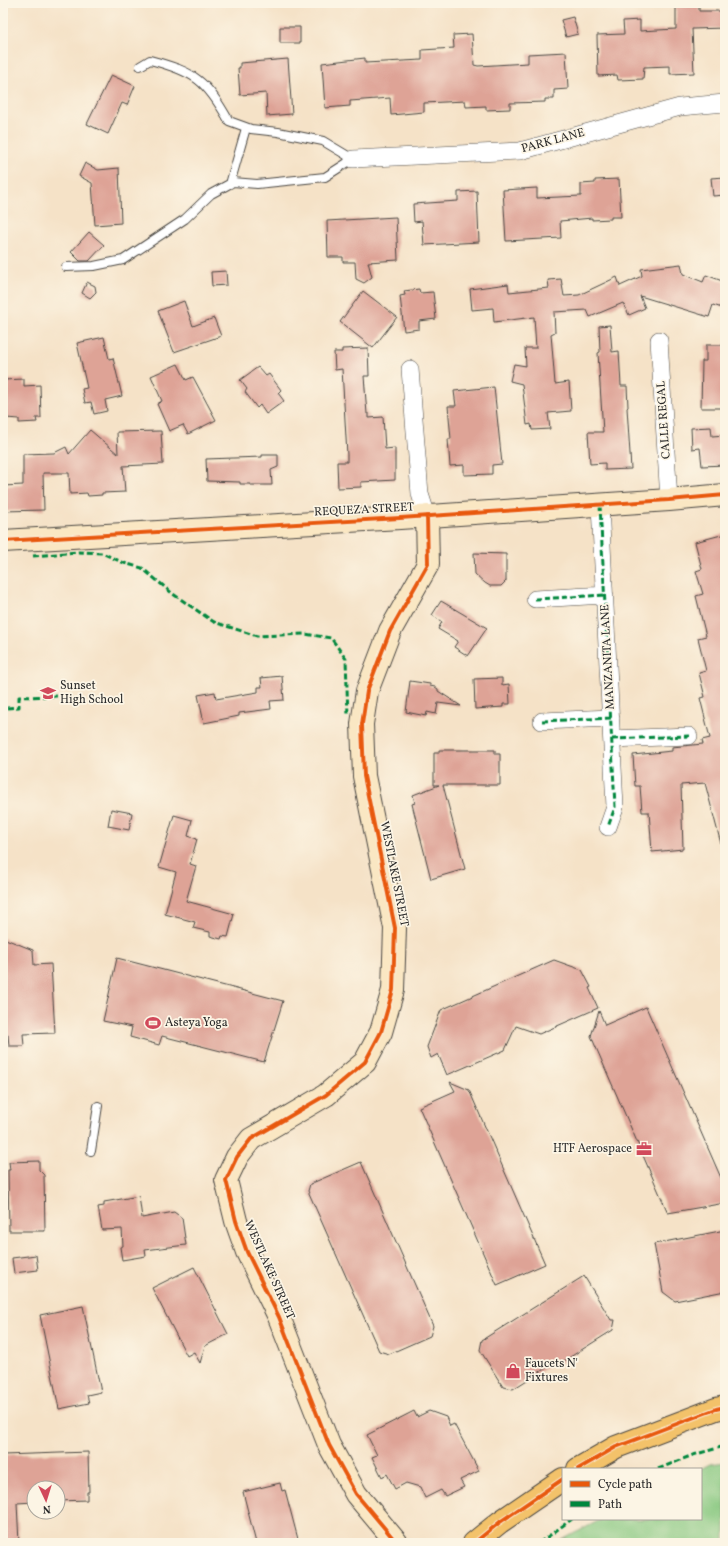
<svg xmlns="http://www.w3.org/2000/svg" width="728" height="1546" viewBox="0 0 728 1546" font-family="Vollkorn,serif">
	<rect width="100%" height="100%" fill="#fcf5e5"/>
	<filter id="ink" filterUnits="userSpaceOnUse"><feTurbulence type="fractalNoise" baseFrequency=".025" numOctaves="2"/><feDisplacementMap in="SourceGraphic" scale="8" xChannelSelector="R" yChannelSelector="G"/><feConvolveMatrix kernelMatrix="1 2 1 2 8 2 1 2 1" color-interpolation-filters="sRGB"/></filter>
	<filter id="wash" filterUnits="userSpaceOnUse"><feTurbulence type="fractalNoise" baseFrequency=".012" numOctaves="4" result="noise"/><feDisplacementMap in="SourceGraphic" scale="16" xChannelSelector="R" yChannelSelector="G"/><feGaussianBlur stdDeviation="0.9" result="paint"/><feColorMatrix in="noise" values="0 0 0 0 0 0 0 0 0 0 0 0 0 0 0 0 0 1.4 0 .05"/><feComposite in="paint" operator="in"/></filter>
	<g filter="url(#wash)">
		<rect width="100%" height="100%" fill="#f5e2c7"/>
		<path fill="#86c77f" stroke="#587955" d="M725 1462V1543H556L602 1519H701V1469H700L710 1464Z"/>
		<g id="blocks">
			<path fill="#dea396" d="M676 3H699V11H725V28L692 29 694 73 670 74V66L644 67 643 79 618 80 617 75 598 76 597 35 624 34 623 21 640 20V31L676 29Z
				M573 17 578 34 566 37 561 20Z
				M280 27H300V43H280Z
				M472 34 474 65 478 66 528 63V54L566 52 568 89 554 90V99H545V102L510 103V109L486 110V106L466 107 465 101 424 103V112L391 115 390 98 350 101V106L325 108 322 63 365 58V63L422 60V50L454 48 453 35Z
				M288 59 292 114 267 116 266 93 240 95 238 68H240V63Z
				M111 75 135 86 127 105 122 103 108 134 87 124Z
				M85 163 98 170 119 168 121 223 95 225 92 183 79 176Z
				M725 177V195L713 196 711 178Z
				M619 179 621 217H611V219L592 220V218L560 221 561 238 506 241 503 190 537 188V198L581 196V184L595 183V180Z
				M477 191 479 242 424 245 422 221 414 222 413 204 458 201V192Z
				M396 217 398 260 368 262 372 277 364 283 356 279 355 262H343V257H328L327 221Z
				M89 232 104 245 89 261H80L71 252Z
				M681 264 683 274 703 282 706 275 725 282V309L713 305 709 317 640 296 645 308 629 315 623 303 590 317 587 310 554 312 555 332 551 334 555 384 569 382 571 411 548 413 550 429 532 430 531 424 527 425 522 384 510 381 514 364 526 366 525 348H536L534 317 494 322 493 308 472 310 470 289 508 284 509 292 549 288 548 280 561 279 564 296 579 295 617 277 620 286 642 276 641 269Z
				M226 271 227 285 212 286 211 272Z
				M87 282 95 286 96 292 90 298 82 293Z
				M419 289 420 293 433 292 436 319 419 321V329L404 331 400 296 405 295 404 291Z
				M363 291 397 317 373 348 340 322Z
				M184 301 193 326 214 318 221 336 174 352 158 311Z
				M610 325 612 352 619 351 621 386H627L628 407 627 408 631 469 605 470V463L590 464 588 432H603L598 353 600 352 599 326Z
				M104 337 109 359 113 358 122 396 105 400 107 411 94 414 91 402 85 403 82 389 87 388 77 343Z
				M706 345H725V408H701L702 361H706Z
				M368 348 369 376H364L367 414H369V418L383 417 385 449 395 448V480L361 482V487L338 488 337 462H347V455L342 369 335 370 334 352H342V349Z
				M178 364 186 380 193 377 216 420 188 434 183 425 169 431 157 404 162 401 151 376Z
				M258 367 266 376 269 374 281 390 278 393 284 401 266 414 260 405 257 408 245 392 247 389 240 380Z
				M24 379V386L40 385 41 418H36L37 422 19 423V419L6 418 4 380Z
				M494 387 502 464 492 465V474L464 475V465L450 466 448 439H451L448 406H456L454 391Z
				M711 427 712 436 725 435V465L702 466 700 448 692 449 691 428Z
				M90 430 118 454 117 432 161 431 163 464 123 466 125 492 102 493V495L88 496 87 493 70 494 69 473H43L44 510 3 511V486L23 485V454L54 453 66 447 69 454Z
				M262 455H278V467L271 470 272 485H250V484H240V482L207 481 206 459 262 457Z
				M725 534V843L721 844 705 783 681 785 683 849 652 852 649 812H642L640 786H635L633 755 672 751V747L703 744 702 740 710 738 700 698 705 697 699 673 706 671 698 638 706 636 696 596 703 594 696 571 702 569 695 542Z
				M474 553 506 554V581L501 586H490L485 583 475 574Z
				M441 601 487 628 468 656 454 647 458 641 438 629 442 622 432 615Z
				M282 676 284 700 270 701 271 709 239 713V716L204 723 198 695 215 692 216 699 258 692V687H262L261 678Z
				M502 678V685L509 684 510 704H503V707L475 709 474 679Z
				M410 681 430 684V686L435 687 438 689V691L461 706 438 703 436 714 427 712 426 716 406 712Z
				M439 750H495V754H500V785H443L465 869 431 879 412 804 415 803 413 795 439 785H434V753H439Z
				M111 809 132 813 129 830 108 826Z
				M174 815 192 820 188 836 197 839 190 864 196 866 186 901 234 914 228 937 222 936 221 939 210 936V932L193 928 195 922 165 914 176 872 159 867Z
				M3 938 33 950 34 965 51 964 55 1033 23 1034 24 1046H9L8 1035H3Z
				M117 958 283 1001 264 1062 162 1036 159 1045 130 1037 132 1027 103 1021Z
				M554 960 582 970 591 987 589 988 598 1008 539 1034 516 1026 505 1050 447 1075 438 1054 431 1058 427 1047 441 1010Z
				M646 1007 725 1187V1203L668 1213 591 1036 599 1011 605 1025Z
				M450 1082 469 1090 545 1264 497 1285 419 1107 455 1091Z
				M39 1161V1170L44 1175 45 1231H9L8 1170H10L9 1162Z
				M361 1162 433 1326 430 1336 389 1354 379 1351 308 1191 310 1184Z
				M139 1196 142 1218 174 1212 182 1218 186 1245 145 1250 146 1256 122 1260 120 1247 123 1246 122 1229 102 1230 98 1207 104 1206V1202Z
				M725 1230V1291L675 1301 663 1292 654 1244Z
				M36 1255 38 1270 14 1273 12 1258Z
				M194 1267 228 1334 205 1346 200 1363 194 1352 187 1356 152 1288Z
				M584 1276 611 1320H615L613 1330 559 1364 557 1361 513 1389 503 1387 480 1350 482 1340Z
				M83 1306 101 1392 87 1395 89 1403 59 1409 40 1315Z
				M414 1411 417 1417 429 1411 446 1417 450 1426 454 1424 479 1471 460 1480 464 1487 445 1496 441 1490 425 1498 420 1487 406 1483 395 1489 387 1474 382 1477 372 1457 377 1455 367 1435Z
				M88 1452 89 1492H87V1500L58 1501V1488H34V1502L17 1503 19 1543H3V1455Z
				M280 1483 282 1491 285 1490 299 1543H256L243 1492Z"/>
		</g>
	</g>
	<g filter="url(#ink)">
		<use href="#blocks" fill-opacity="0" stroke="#494642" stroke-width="1"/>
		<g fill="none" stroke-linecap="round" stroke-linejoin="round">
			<defs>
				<path id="lane" d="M230 184 246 128
					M66 267 94 266 123 260 185 219 211 194 233 182 257 184 325 177 353 159 323 141 278 132 251 129 229 121C206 80 195 72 150 60L140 66
					M91 1151 98 1106"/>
				<path id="street" d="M353 159 520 151 680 107 725 103
					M659 340 669 500
					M410 369 420 494 427 516
					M600 505 615 807 608 827
					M535 599 605 595
					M542 721 611 718
					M612 739 689 736"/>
				<path id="secondary" d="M3 541 400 518 669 500 725 495
					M397 1543 356 1494 329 1445 279 1317 247 1252 236 1221 226 1180 237 1157 251 1139 326 1095 365 1062 381 1032 393 990 395 928 364 776 362 724 367 691 390 631 428 564 427 516"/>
				<path id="primary" d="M578 1469 616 1447 716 1409 725 1407
					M474 1543 500 1522 563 1479"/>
			</defs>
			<use href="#lane" stroke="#494642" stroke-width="10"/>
			<use href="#street" stroke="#494642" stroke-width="18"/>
			<use href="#secondary" stroke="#494642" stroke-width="24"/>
			<use href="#primary" stroke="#494642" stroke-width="24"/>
			<path stroke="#494642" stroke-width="2.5" stroke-dasharray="3 3" stroke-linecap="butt" d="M3 711 7 708
				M3 741 6 744 3 748"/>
			<use href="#lane" stroke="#fff" stroke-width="8"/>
			<use href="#street" stroke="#fff" stroke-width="17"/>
			<use href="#secondary" stroke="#fae7c3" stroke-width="22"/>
			<use href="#primary" stroke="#f3c26a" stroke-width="22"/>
			<path stroke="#00873e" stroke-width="3" stroke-dasharray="6 3" stroke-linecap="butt" d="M600 505 615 807 608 827
				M33 556 78 552 102 553 124 563 142 568 173 594 214 622 257 636 305 634 331 638 346 659 348 716
				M535 599 605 595
				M7 708 19 707V697L58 696
				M542 721 611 718
				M612 739 689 736
				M658 1469 693 1455 725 1446
				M539 1543 572 1519"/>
			<defs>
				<path id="cycleway" d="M3 541 400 518 669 500 725 495
					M578 1469 616 1447 716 1409 725 1407
					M397 1543 356 1494 329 1445 279 1317 247 1252 236 1221 226 1180 237 1157 251 1139 326 1095 365 1062 381 1032 393 990 395 928 364 776 362 724 367 691 390 631 428 564 427 516
					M474 1543 500 1522 563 1479"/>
			</defs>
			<use href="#cycleway" stroke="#fcf5e5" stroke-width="6"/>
			<use href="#cycleway" stroke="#e8590c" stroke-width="4"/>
		</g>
	</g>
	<defs>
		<symbol id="school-bare" viewBox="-9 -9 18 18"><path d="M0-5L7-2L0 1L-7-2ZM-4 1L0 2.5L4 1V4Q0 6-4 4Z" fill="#d1495b" stroke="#fcf5e5" stroke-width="2.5" paint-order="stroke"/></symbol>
		<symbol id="stadium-bare" viewBox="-9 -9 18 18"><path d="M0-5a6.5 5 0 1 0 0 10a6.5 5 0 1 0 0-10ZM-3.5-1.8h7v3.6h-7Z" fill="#d1495b" stroke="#fcf5e5" stroke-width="2.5" paint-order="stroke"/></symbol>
		<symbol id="office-bare" viewBox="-9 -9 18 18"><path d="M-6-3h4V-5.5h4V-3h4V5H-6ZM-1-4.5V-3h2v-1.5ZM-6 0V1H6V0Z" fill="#d1495b" stroke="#fcf5e5" stroke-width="2.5" paint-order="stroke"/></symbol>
		<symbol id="shop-bare" viewBox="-9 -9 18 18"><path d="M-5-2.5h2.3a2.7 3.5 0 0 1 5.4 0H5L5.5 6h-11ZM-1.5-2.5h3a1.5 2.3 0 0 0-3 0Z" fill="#d1495b" stroke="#fcf5e5" stroke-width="2.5" paint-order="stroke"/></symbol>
	</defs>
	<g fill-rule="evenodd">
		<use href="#school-bare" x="37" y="682" width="22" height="22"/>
		<use href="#stadium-bare" x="142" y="1012" width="22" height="22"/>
		<use href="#office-bare" x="633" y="1138" width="22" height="22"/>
		<use href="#shop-bare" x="502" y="1360" width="22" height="22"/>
	</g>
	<g text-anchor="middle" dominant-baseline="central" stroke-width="3.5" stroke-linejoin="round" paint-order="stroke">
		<g font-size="12" fill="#2b2b2b" stroke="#fcf5e5">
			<text transform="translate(553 141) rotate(-15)">PARK LANE</text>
			<text transform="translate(664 420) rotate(-94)">CALLE REGAL</text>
			<text transform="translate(364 510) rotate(-3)">REQUEZA STREET</text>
			<text transform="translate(608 657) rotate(-93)">MANZANITA LANE</text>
			<text transform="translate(394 874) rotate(79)">WESTLAKE STREET</text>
			<text transform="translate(269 1270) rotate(66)">WESTLAKE STREET</text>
		</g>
		<g font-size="12" fill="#2b2b2b" stroke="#fcf5e5" text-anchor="start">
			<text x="60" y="686">Sunset<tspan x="60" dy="14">High School</tspan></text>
			<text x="165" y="1023">Asteya Yoga</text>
			<text x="632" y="1149" text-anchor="end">HTF Aerospace</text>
			<text x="525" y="1364">Faucets N'<tspan x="525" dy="14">Fixtures</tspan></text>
		</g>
	</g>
	<rect width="728" height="1546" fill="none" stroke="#fcf5e5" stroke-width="16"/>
	<rect x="562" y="1468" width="140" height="52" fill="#fcf5e5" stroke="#a8a49b"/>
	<rect x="570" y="1481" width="20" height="6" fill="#e8590c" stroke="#a8a49b"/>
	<text x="598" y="1488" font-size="12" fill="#2b2b2b">Cycle path</text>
	<rect x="570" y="1501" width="20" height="6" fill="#00873e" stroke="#a8a49b"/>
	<text x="598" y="1508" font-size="12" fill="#2b2b2b">Path</text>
	<g transform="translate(46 1500) rotate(176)"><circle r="19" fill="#fcf5e5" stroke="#a8a49b"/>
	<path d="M0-3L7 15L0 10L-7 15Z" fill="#d1495b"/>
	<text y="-6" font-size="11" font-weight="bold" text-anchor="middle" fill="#2b2b2b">N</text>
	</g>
</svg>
